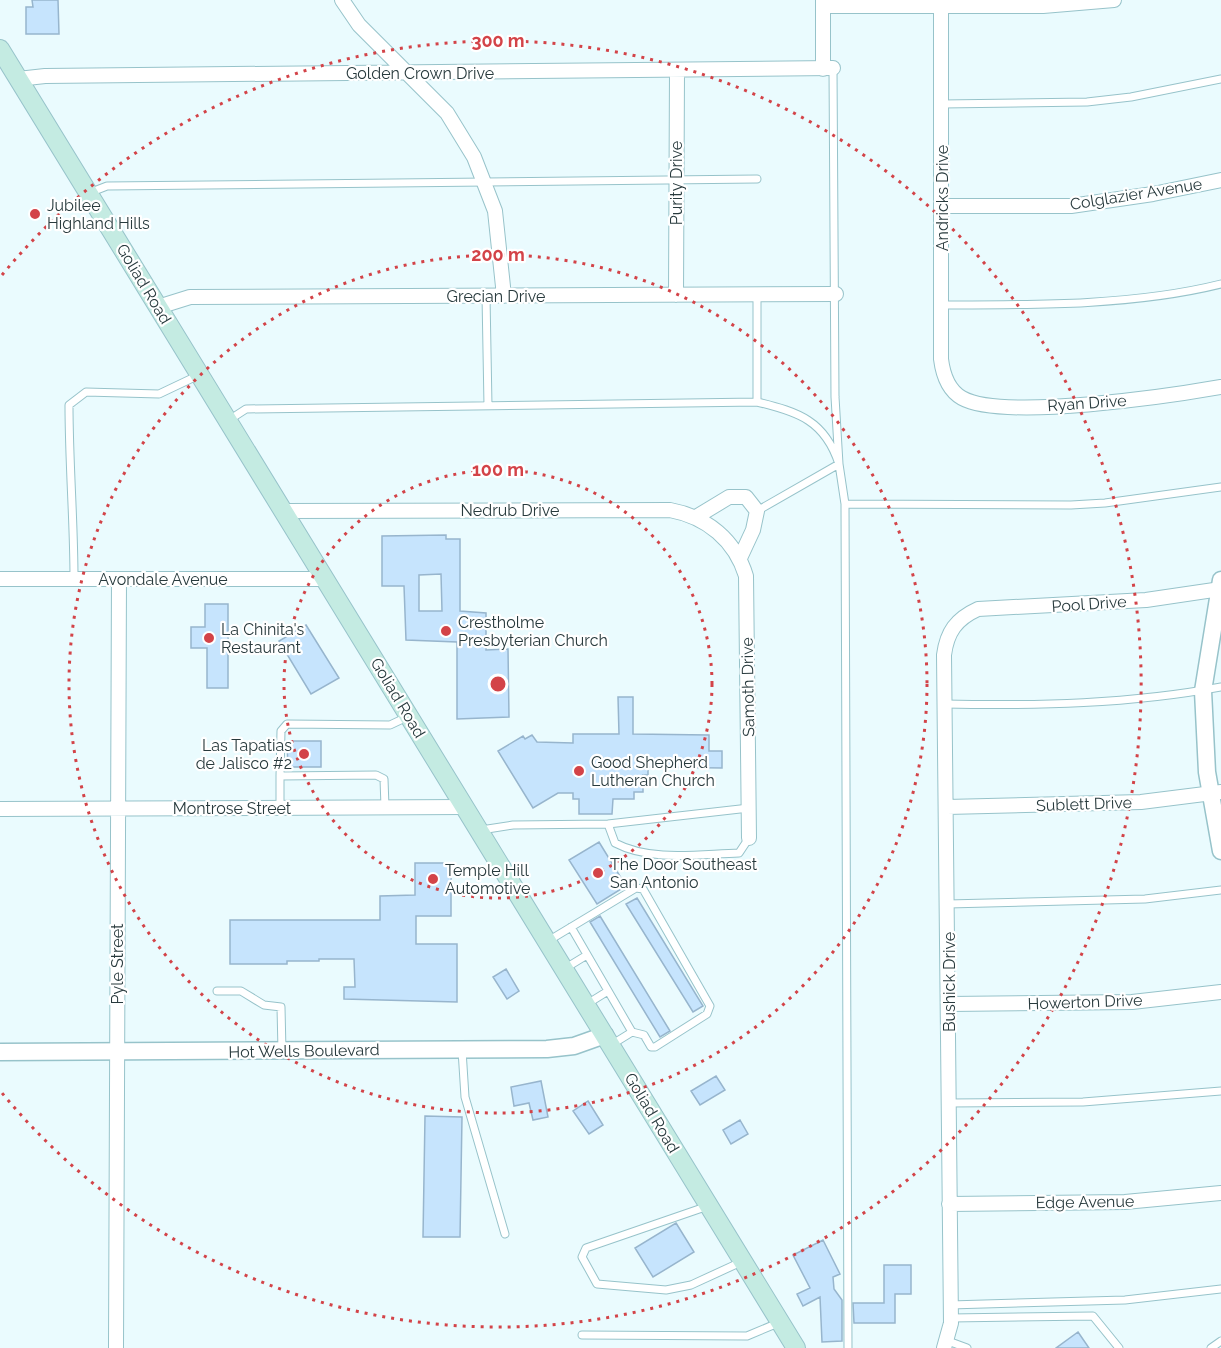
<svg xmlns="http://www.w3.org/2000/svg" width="1221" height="1348" viewBox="0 0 1221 1348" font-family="Raleway,sans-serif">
	<rect width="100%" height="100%" fill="#eafbfe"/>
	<path fill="#c6e4fd" stroke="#97b5cd" stroke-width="1.5" fill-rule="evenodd" d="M32 0H58L59 34H26V7H33Z
		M446 535V539H460V611L486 613V650L508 649 509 717 457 719V642L406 640 404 586H382V536ZM441 574 442 611H419V575Z
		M205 604H228V688H207V648H191V627H205Z
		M306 625 339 678 311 694 279 641Z
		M618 697H633V734L709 735V751H722V768L648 767V775H643V792H634V799H613L612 814H579V799H573V793H558L533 808 498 751 523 736 525 739 532 735 537 742 573 743V734H619Z
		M287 741H321V767H288Z
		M599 842 626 886 597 904 569 860Z
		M415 863H451V916H416V944H457V1002L344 999V987H355L354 959H319V961H287V964H230V920H380V896L415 895Z
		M637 898 703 1006 693 1012 626 904Z
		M600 916 670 1031 660 1037 590 922Z
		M506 969 519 991 507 999 493 977Z
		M716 1076 725 1090 700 1105 691 1091Z
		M541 1081 548 1117 533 1120 529 1103 514 1106 511 1087Z
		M588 1101 603 1125 589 1134 573 1111Z
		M425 1116 462 1117 460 1237H423Z
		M740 1120 748 1134 731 1144 723 1130Z
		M676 1223 694 1252 653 1277 635 1248Z
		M823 1240 840 1274 833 1277 834 1289 842 1300V1341L822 1342 820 1297 803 1306 797 1294 810 1288 793 1255Z
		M884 1265H911V1294H895V1323H854L853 1303H884Z
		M1078 1332 1089 1348H1056Z"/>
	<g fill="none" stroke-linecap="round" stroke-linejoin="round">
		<defs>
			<path id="service" d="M833 68 835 397 839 464 845 504 848 1348
				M942 104 1087 102 1131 97 1221 79
				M89 193 107 186 757 179
				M757 295V402
				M486 296 488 406
				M941 305C1031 305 1133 306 1221 284
				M229 420 246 409 757 402C799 412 825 421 839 464L757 511
				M845 504 1071 505 1105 503 1221 487
				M74 579C74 521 69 464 69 405L86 392 159 394 199 375
				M945 704C1036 706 1131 704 1221 687
				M385 807 384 779 376 775 280 776 281 731 287 724 390 725 407 717
				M280 808V776
				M608 824 615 843C651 862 699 854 739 853L749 838
				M481 830 513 825 608 824 749 808
				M948 904 1145 899 1221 890
				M571 927 632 1032
				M548 941 636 888 643 889 710 1006 707 1014 655 1047H651L644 1035 632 1032 611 1045
				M564 969 587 955
				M217 991H241L264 1005 281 1007 282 1051
				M587 1004 608 991
				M462 1050 465 1097 505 1234
				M949 1103 1083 1102 1221 1091
				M708 1206 586 1248 582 1257 597 1284 666 1290 691 1285 741 1262
				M950 1305 1125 1300 1221 1289
				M951 1318 1093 1316 1119 1348
				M582 1335 747 1336 778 1323
				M948 1341 967 1348
				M1211 1348 1221 1341"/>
			<path id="minor" d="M342 0 359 25 447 113 474 157 495 211 504 296
				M941 0V359C943 375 948 390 962 398 1003 421 1170 396 1221 387
				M823 6H1043L1114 0
				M823 69V0
				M18 79 45 76 833 68
				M942 206H1071L1153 194 1221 180
				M676 295 677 71
				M158 307 190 297 836 294
				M284 511 670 510C707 517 735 540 746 576L749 838
				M696 517 729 497H746L757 511 753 530 740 558
				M0 579H325
				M947 807 1141 802 1221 792
				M0 809 465 807
				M949 1004 1132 1002 1221 992
				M949 1204 1125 1202 1221 1193
				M116 1348 119 579
				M944 1348 951 1323 944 655C947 632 956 619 978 609L1146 600 1221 589"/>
			<path id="tertiary" d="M1221 580 1203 691 1207 772 1221 851
				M0 1052 547 1049 574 1046 605 1035"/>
			<path id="secondary" d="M0 49 796 1348"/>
		</defs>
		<use href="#service" stroke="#97c3ca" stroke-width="9"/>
		<use href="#minor" stroke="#97c3ca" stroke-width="16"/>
		<use href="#tertiary" stroke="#97c3ca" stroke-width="19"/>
		<use href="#secondary" stroke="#97c3ca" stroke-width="20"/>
		<use href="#service" stroke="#fff" stroke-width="7"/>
		<use href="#minor" stroke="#fff" stroke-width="14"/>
		<use href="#tertiary" stroke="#fff" stroke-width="16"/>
		<use href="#secondary" stroke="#c4ebe2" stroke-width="18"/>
	</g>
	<g fill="none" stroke="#d34348" stroke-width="3" stroke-dasharray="3 6">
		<circle cx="498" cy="684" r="214"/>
		<circle cx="498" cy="684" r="429"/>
		<path d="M2 275A643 643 0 1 1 2 1093"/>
	</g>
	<g fill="#d34348" stroke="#fff" stroke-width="2">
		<circle cx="35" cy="214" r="6"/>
		<circle cx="446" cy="631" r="6"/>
		<circle cx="209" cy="638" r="6"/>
		<circle cx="304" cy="754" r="6"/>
		<circle cx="579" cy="771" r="6"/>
		<circle cx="598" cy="873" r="6"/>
		<circle cx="433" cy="879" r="6"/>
	</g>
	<g text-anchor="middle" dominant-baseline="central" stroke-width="4.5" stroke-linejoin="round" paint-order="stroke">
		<g font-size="16" fill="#283a3d" stroke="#fff">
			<text x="420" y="73">Golden Crown Drive</text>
			<text transform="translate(676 183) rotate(-90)">Purity Drive</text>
			<text transform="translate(1136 194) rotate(-9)">Colglazier Avenue</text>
			<text transform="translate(942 198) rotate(-90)">Andricks Drive</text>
			<text transform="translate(144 284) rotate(59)">Goliad Road</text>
			<text x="496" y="296">Grecian Drive</text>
			<text transform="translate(1087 403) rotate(-4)">Ryan Drive</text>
			<text x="510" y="510">Nedrub Drive</text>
			<text x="163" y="579">Avondale Avenue</text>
			<text transform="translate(1089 604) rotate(-4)">Pool Drive</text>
			<text transform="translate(748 687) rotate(-91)">Samoth Drive</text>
			<text transform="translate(398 698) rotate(59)">Goliad Road</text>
			<text transform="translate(1084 804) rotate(-2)">Sublett Drive</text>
			<text x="232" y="808">Montrose Street</text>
			<text transform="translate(117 964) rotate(-90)">Pyle Street</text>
			<text transform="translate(949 982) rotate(-90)">Bushick Drive</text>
			<text transform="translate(1085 1002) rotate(-2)">Howerton Drive</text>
			<text transform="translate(304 1051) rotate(-1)">Hot Wells Boulevard</text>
			<text transform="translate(652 1113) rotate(59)">Goliad Road</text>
			<text transform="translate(1085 1202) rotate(-1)">Edge Avenue</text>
		</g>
		<g font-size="16" fill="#283a3d" stroke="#fff" text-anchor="start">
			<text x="47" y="205">Jubilee<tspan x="47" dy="18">Highland Hills</tspan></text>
			<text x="458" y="622">Crestholme<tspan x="458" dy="18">Presbyterian Church</tspan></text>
			<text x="221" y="629">La Chinita's<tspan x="221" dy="18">Restaurant</tspan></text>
			<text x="292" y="745" text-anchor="end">Las Tapatias<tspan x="292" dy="18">de Jalisco #2</tspan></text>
			<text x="591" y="762">Good Shepherd<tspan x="591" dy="18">Lutheran Church</tspan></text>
			<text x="610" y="864">The Door Southeast<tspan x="610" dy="18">San Antonio</tspan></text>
			<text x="445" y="870">Temple Hill<tspan x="445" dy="18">Automotive</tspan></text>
		</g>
	</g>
	<circle cx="498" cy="684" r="9" fill="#d34348" stroke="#fff" stroke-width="3"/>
	<g font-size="18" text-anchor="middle" font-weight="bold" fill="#d34348" stroke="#fff" stroke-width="4.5" stroke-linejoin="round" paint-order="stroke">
		<text x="498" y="47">300 m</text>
		<text x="498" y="261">200 m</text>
		<text x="498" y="476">100 m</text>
	</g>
</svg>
